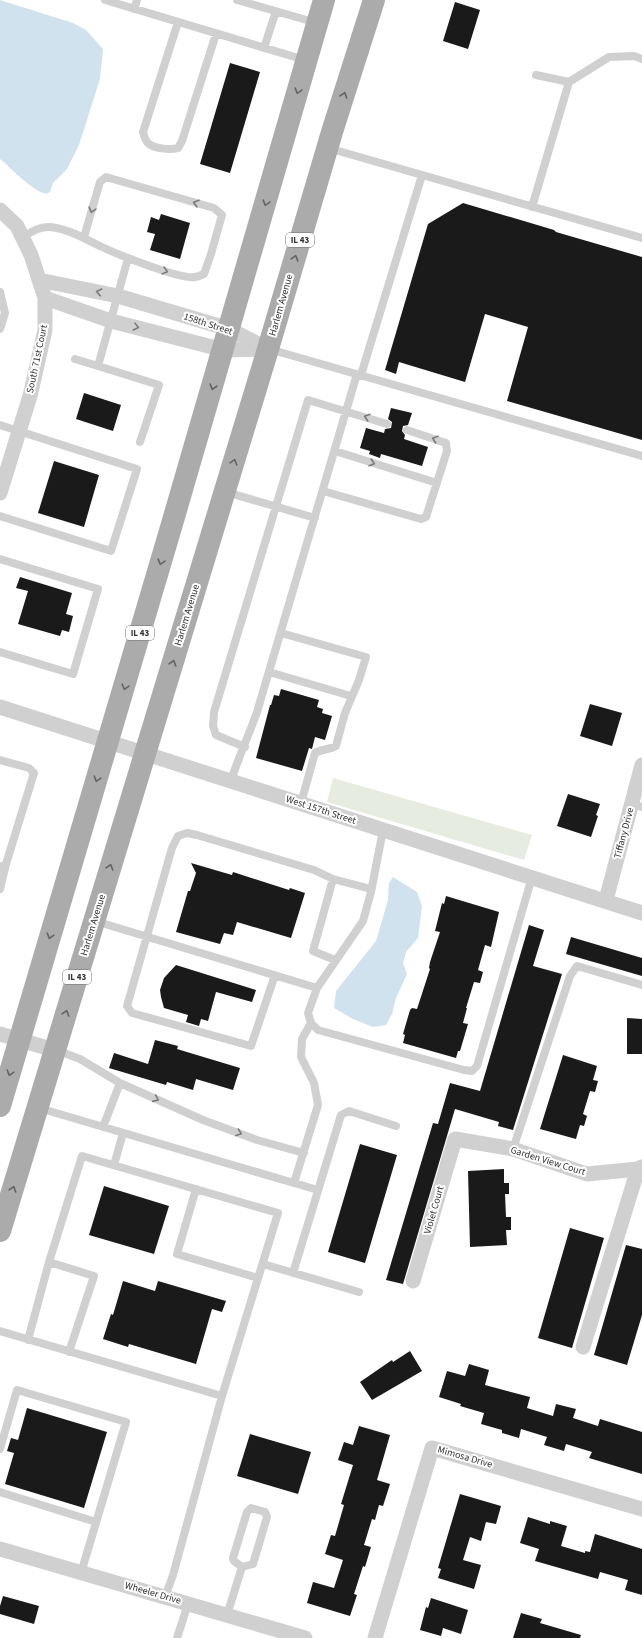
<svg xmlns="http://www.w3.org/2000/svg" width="642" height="1638" viewBox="0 0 642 1638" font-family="'Source Sans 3',sans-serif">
	<rect width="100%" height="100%" fill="#fff"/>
	<path fill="#e6ecdf" d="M333 778 532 835 524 860 327 802Z"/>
	<path fill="#cfe2ee" d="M0 0 73 23 86 30 103 49 100 79 79 145 67 169 53 183 50 192 46 194C31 190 12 169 0 159Z
		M393 877 417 892 422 906 418 938 406 952 403 963 407 974 396 998 392 1014 386 1025 373 1027 353 1019 334 1008 336 991 376 941 388 900 389 883Z"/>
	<path fill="#1a1a1a" d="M455 2 480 10 468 49 443 41Z
		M230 63 260 72 230 173 200 164Z
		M463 203 554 230 556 232 642 257V440L507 401 528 327 485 314 465 382 399 362 396 374 385 370 428 224Z
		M161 214 190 223 180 259 150 250 155 234 147 232 151 217 159 220Z
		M84 393 121 405 113 431 76 419Z
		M391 408 412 413 408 425 403 426 402 431 405 435 404 439 428 447 422 466 381 454 380 458 369 454 370 451 360 448 366 428 384 433 385 429 391 428 392 422 388 419Z
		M54 461 99 475 84 527 38 513Z
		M20 577 72 593 66 614 73 616 69 632 62 630 60 636 18 624 28 591 16 588Z
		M281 689 319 700 317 707 323 709 322 713 332 716 325 740 315 737 312 749 309 748 302 771 256 758 270 705H271L274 695 279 696Z
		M590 704 622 713 612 746 580 736Z
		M568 794 600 804 596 815 598 816 591 837 557 826Z
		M191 863 232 875 233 872 289 890 290 888 305 893 291 938 237 922 233 935 224 933 220 944 176 932 188 891H190L196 873Z
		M446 896 499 912 491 947 485 945 478 970 483 972 480 983 474 982 466 1008H467L463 1023 468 1024 460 1051H458L456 1058 403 1043 405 1035 403 1034 410 1010 412 1008 417 1009 430 969 429 968 430 962 440 932 435 931 442 903 444 904Z
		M529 925 544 930 533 966 562 974 513 1130 498 1126 499 1122 455 1109 403 1284 386 1280 433 1123 438 1124 450 1083 480 1091Z
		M571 937 642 958V976L566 954Z
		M176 965 256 990 252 1002 216 992 208 1021 201 1019 199 1026 186 1022 188 1015 164 1008 161 997 160 990 164 978Z
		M627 1018 642 1019V1054H627Z
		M155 1040 178 1046 177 1049 240 1068 233 1090 196 1079 193 1090 167 1082 166 1085 109 1068 114 1053 148 1064Z
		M563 1055 597 1066 593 1080 598 1081 595 1092 590 1091 583 1114 587 1116 584 1126 580 1125 576 1139 540 1129Z
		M360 1144 397 1155 365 1263 328 1252Z
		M504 1169V1183H509V1194H505L506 1217H511V1230H506L507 1245 470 1247 468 1171Z
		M104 1186 169 1206 154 1254 89 1235Z
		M570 1228 604 1238 572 1348 538 1338Z
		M626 1245 642 1249V1315L627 1365 594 1355Z
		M123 1281 155 1291 158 1281 226 1301 222 1312 212 1309 196 1364 129 1344 128 1347 103 1339 111 1314 113 1315Z
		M410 1351 422 1371 372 1400 360 1382 392 1360 393 1362Z
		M469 1364 489 1370 485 1385 530 1397 527 1408 553 1416 556 1404 576 1409 573 1418 598 1426 600 1419 642 1432V1474L589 1458 592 1452 566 1444 564 1451 544 1445 547 1437 521 1429 519 1438 502 1433V1430L481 1424 484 1413 460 1406 461 1404 439 1397 447 1371 465 1376Z
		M27 1408 107 1432 84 1508 5 1484 14 1453 7 1451 11 1438 18 1440Z
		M359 1426 390 1435 377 1480 390 1484 383 1506 379 1505 375 1520 372 1519 364 1545 371 1547 365 1567 363 1566 354 1594 357 1595 350 1616 307 1603 313 1582 334 1588 343 1560 325 1554 331 1535 335 1536 344 1505 341 1504 353 1465 338 1460 344 1442 353 1445Z
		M250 1434 311 1452 298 1494 237 1476Z
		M460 1494 501 1506 496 1524 486 1522 481 1541 470 1537 463 1560 481 1565 474 1589 438 1578 441 1569 438 1568Z
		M528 1517 550 1524V1521L567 1526 561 1546 585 1553V1551L590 1552 595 1534 642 1549V1595L625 1590 628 1580 600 1572 598 1579 535 1561 539 1549 520 1543Z
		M3 1596 39 1606 34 1624 0 1614V1606Z
		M431 1598 468 1610 461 1634 443 1628 441 1636 420 1630 426 1607 428 1608Z
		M521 1613 542 1619 540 1623 581 1635 580 1638H513Z"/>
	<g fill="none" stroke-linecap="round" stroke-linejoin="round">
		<path stroke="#d0d0d0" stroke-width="8" d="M105 0 305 60
			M237 0 317 23
			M134 9 137 0
			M178 22 143 132C144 136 145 141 149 144 156 149 170 150 178 148L182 141 216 34
			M264 48 276 11
			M536 75 569 82
			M328 148 642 238
			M532 207 569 82 609 57 634 56 642 59
			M22 238C30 232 40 226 50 227 69 229 85 239 102 247 117 254 181 280 195 277 198 277 201 275 204 274L211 254 222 215 214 208 106 177 100 182 84 237
			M128 258 98 366 159 385 140 442
			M0 292 5 313 0 329
			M269 349 642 456
			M75 359 98 366
			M361 375 422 175
			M0 425 137 469 111 551 0 516
			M335 451 437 483
			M323 491 421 519 426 517 447 451 446 443 407 430
			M226 492 315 518
			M0 559 98 589 73 674 0 652
			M281 633 366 657 359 680 345 713 336 746C329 750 322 749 315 753L301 803
			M269 672 351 696
			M245 747 216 735 213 726 214 712 308 400 387 424
			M0 760 29 768 34 773 6 864 0 867
			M231 781C238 758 249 735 257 712L357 374
			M632 804 642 807
			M383 830 371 892 363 921 317 988 308 1013 311 1023 318 1030 464 1070 472 1071 477 1066 532 877
			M0 889 6 864
			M95 921 317 988
			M335 960 313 951 333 879 371 889
			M275 975 251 1046 132 1013 127 1006 172 848 178 836 187 833 197 835 314 870 333 879
			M56 1050 80 1059 120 1083 203 1120 257 1140 304 1153
			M39 1108 294 1183 318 1105 314 1083 301 1057 302 1039 311 1023
			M103 1127 120 1083
			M513 1149 570 976 577 966 642 985
			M114 1165 123 1133
			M294 1183 318 1190
			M196 1189 177 1254 258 1278
			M49 1262 82 1156 278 1213 222 1396
			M263 1264 359 1292
			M293 1273 341 1115 349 1111 396 1126
			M0 1331 222 1396 173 1575 165 1597
			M28 1340 49 1262 94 1276 69 1352
			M0 1449 17 1390 126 1422 81 1573
			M0 1492 96 1522
			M227 1615 242 1567 253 1564 267 1517 265 1512 251 1508 247 1512 233 1558 234 1561 242 1567
			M177 1638 188 1604"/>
		<path stroke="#d0d0d0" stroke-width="15" d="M0 210 17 226 31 255 45 298V330L30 396 0 493
			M39 280 118 296 229 329 268 349
			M45 298 111 321 224 350 265 349
			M0 707 642 913
			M606 900 642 765
			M0 1034 54 1050
			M413 1281 455 1139 513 1149 587 1174 638 1169 642 1167
			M583 1347 638 1169
			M0 1549 305 1638
			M375 1638 432 1448 642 1509"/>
		<path stroke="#ababab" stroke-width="22" d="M0 1106 172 524 324 0
			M0 1231 268 349 332 132 374 0"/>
	</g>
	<defs><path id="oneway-chevron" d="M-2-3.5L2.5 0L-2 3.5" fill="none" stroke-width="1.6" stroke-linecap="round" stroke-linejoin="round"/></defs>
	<g stroke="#636363">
		<use href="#oneway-chevron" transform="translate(298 91) rotate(106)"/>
		<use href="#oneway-chevron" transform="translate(344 95) rotate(-72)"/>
		<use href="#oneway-chevron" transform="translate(266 203) rotate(106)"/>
		<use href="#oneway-chevron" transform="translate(295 258) rotate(-74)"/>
		<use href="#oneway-chevron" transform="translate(213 387) rotate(106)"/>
		<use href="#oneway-chevron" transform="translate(234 462) rotate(-73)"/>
		<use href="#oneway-chevron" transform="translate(161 562) rotate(106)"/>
		<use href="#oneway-chevron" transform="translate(173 663) rotate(-73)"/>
		<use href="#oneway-chevron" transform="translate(125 687) rotate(106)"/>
		<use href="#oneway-chevron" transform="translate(97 779) rotate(107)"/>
		<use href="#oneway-chevron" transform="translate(110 867) rotate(-73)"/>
		<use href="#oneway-chevron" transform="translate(50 936) rotate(107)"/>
		<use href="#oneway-chevron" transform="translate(66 1013) rotate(-73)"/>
		<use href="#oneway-chevron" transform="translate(10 1073) rotate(107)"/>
		<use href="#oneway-chevron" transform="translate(13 1189) rotate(-73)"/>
	</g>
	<g stroke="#7a7a7a">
		<use href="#oneway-chevron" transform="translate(196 203) rotate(-164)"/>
		<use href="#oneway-chevron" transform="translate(92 210) rotate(106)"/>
		<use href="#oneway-chevron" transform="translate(165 271) rotate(15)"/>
		<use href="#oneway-chevron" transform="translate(99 292) rotate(-168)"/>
		<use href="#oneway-chevron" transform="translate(136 327) rotate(14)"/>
		<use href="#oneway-chevron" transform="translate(367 417) rotate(-162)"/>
		<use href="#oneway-chevron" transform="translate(435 439) rotate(-161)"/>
		<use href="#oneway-chevron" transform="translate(372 463) rotate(17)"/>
		<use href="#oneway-chevron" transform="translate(156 1099) rotate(24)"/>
		<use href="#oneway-chevron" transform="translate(239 1133) rotate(20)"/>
	</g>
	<g text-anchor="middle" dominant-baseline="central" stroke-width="4" stroke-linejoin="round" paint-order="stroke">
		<g fill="#fff" stroke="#707070" stroke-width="1">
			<rect x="286" y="233" width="28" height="14" rx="3"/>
			<rect x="126" y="626" width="28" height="14" rx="3"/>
			<rect x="63" y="970" width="28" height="14" rx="3"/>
		</g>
		<g font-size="9" font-weight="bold" fill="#333">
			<text x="300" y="240">IL 43</text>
			<text x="140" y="633">IL 43</text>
			<text x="77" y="977">IL 43</text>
		</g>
		<g font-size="10" fill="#333" stroke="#fff">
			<text transform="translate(281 305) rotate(-74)">Harlem Avenue</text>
			<text transform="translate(208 324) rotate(18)">158th Street</text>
			<text transform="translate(37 359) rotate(-78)">South 71st Court</text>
			<text transform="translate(187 615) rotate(-73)">Harlem Avenue</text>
			<text transform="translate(321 810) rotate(18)">West 157th Street</text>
			<text transform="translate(624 833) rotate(-75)">Tiffany Drive</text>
			<text transform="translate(93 925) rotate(-73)">Harlem Avenue</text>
			<text transform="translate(548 1161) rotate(17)">Garden View Court</text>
			<text transform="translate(434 1210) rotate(-74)">Violet Court</text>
			<text transform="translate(465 1457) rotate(16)">Mimosa Drive</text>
			<text transform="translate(153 1593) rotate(16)">Wheeler Drive</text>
		</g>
	</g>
</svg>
